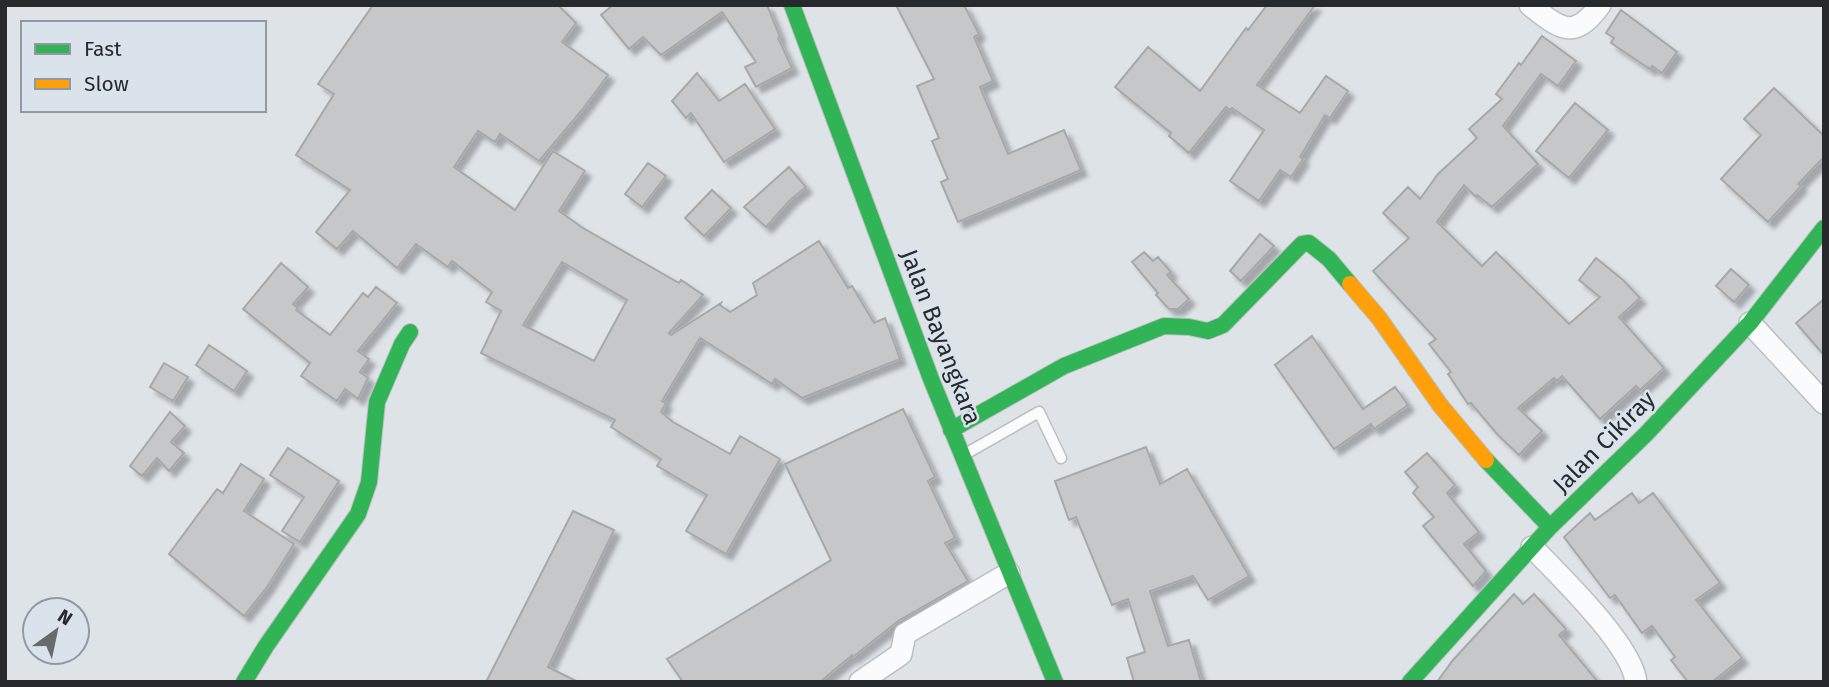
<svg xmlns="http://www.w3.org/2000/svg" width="1829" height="687" viewBox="0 0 1829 687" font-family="'Fira Sans',sans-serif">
	<defs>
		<filter id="shadow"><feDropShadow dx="6" dy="6" stdDeviation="2" flood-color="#0004"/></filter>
	</defs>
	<rect width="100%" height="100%" fill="#dee3e8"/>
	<path fill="#c6c7c8" stroke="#a7a8a8" stroke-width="2" fill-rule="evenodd" filter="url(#shadow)" d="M373 5H558L576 23 562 42 608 75 582 110 539 161 500 134 495 142 478 131 454 167 515 210 553 151 585 171 559 211 583 228 679 283 681 280 703 295 669 333 671 335 721 303 720 305 730 312 757 295 753 283 819 241 848 288 852 286 874 323 885 318 900 359 802 398 775 379 772 384 700 338 662 401 666 403 661 412 673 422 730 454 740 436 780 459 726 554 686 531 707 495 657 466 661 459 611 427 615 420 481 353 501 311 486 302 492 292 452 261 448 267 416 244 397 268 353 231 337 249 316 232 350 190 296 155 334 94 318 84ZM562 262 627 300 594 361 523 325Z
		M613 5H767L780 37 778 38 792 68 756 87 745 67 756 62 722 12 661 55 643 37 629 49 601 15Z
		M896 5H964L979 34 974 37 993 81 980 87 1008 154 1064 130 1081 170 958 222 941 182 948 179 932 141 939 138 917 86 934 79Z
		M1267 5H1315L1257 85 1300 113 1326 76 1348 91 1330 118 1325 115 1300 157 1303 159 1291 177 1280 170 1259 201 1230 181 1264 130 1232 108 1230 110 1226 107 1189 153 1169 136 1171 133 1115 87 1148 47 1200 91 1246 28 1248 30Z
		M1621 10 1677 52 1662 73 1652 66 1650 69 1611 43 1614 38 1606 33Z
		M1542 36 1576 61 1558 86 1541 74 1503 126 1538 164 1492 207 1477 195 1476 197 1464 185 1437 222 1482 266 1496 252 1569 324 1600 297 1579 280 1596 258 1623 280 1640 298 1619 317 1664 368 1640 390 1636 386 1600 419 1562 376 1557 381 1554 378 1518 408 1542 431 1519 455 1497 434 1471 403 1468 404 1448 374 1451 372 1429 344 1436 339 1373 271 1409 238 1383 213 1408 187 1420 199 1438 174 1477 138 1469 129 1502 99 1496 94 1519 63 1521 65Z
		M697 73 719 101 745 84 775 129 724 162 691 113 686 118 672 101Z
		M1774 88 1824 136V157L1798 184 1801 186 1768 222 1721 179 1761 135 1744 119Z
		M1575 103 1608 130 1569 178 1536 151Z
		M648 163 666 176 642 207 625 194Z
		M789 167 806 187 790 200 766 227 744 207Z
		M712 190 731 208 704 236 685 218Z
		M1260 234 1274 246 1241 281 1230 271Z
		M1144 252 1153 261 1158 257 1171 272 1167 275 1189 299 1178 309H1169L1156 295 1158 293 1132 262Z
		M281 263 308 287 293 304 298 308 296 310 330 335 363 293 368 297 376 287 397 303 358 351 369 359 360 372 368 378 358 399 345 389 337 401 301 376 310 363 243 309Z
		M1731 269 1749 285 1734 302 1716 286Z
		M1824 299V355L1796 323Z
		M1312 336 1363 409 1395 387 1408 405 1374 429 1371 424 1334 449 1275 365Z
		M209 345 247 371 234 391 196 365Z
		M164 363 188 377 173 401 150 387Z
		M903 409 935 477 928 481 955 538 945 543 968 581 898 621 853 657 852 655 820 682H683L667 659 831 560 785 464Z
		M170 412 185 426 171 442 184 453 169 471 157 458 142 476 130 466Z
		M1146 447 1160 484 1187 469 1249 576 1208 600 1193 576 1150 591 1168 646 1189 640 1201 682H1134L1127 658 1145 652 1128 599 1112 605 1076 517 1069 520 1055 481Z
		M288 448 339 481 300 542 282 531 304 497 270 475Z
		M1427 453 1455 485 1447 493 1479 532 1464 544 1486 571 1473 586 1423 526 1434 517 1413 493 1418 487 1405 472Z
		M241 464 264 479 244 511 294 544 267 587 244 616 169 554 217 489 223 493Z
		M1632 493 1639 503 1653 493 1720 583 1696 600 1742 658 1712 682H1688L1671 660 1675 657 1652 626 1642 633 1615 595 1610 598 1564 537 1590 513 1595 520Z
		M573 511 614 530 548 667 578 682H486Z
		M1514 594 1523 604 1534 594 1566 629 1559 635 1598 682H1437L1453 660Z"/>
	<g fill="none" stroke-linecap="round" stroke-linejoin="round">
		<defs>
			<path id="lane" d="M967 453 1039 412 1061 458"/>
			<path id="street" d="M1530 5C1560 29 1574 41 1600 5
				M1750 323 1824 403
				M1532 547C1559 575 1632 645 1636 682
				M860 682 901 654 905 634 1009 573"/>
			<path id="fast" d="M792 5 931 379 1055 682
				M951 430 1064 366 1164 326 1189 327 1208 331 1223 325 1302 244 1309 243 1329 259 1350 284
				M1486 460 1550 527
				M244 682 266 646 358 514 369 482 377 402 402 344 410 332
				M1410 682 1550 527 1646 434 1750 323 1824 228"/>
			<path id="slow" d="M1350 284 1379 318 1440 405 1486 460"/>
		</defs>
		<use href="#lane" stroke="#bcbfc2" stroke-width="13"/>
		<use href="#street" stroke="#bcbfc2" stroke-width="24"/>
		<use href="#fast" stroke="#bcbfc2" stroke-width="18"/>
		<use href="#slow" stroke="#bcbfc2" stroke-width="18"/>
		<use href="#lane" stroke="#fafbfc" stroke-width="10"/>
		<use href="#street" stroke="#fafbfc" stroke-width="21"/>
		<use href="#fast" stroke="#30b455" stroke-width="16"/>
		<use href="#slow" stroke="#ff9f0a" stroke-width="16"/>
	</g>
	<g text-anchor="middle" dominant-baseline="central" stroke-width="5" stroke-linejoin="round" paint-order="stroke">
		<g font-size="24" fill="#272a2d" stroke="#dae3ec">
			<text transform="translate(941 337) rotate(69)">Jalan Bayangkara</text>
			<text transform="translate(1604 442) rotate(-45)">Jalan Cikiray</text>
		</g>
	</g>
	<rect width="1829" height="687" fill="none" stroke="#272a2d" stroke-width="14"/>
	<rect x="21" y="21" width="245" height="91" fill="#dae3ec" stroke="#9299a0" stroke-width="2"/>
	<rect x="35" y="44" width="35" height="10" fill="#30b455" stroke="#9299a0" stroke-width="2"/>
	<text x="84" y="56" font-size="21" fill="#272a2d">Fast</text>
	<rect x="35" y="79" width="35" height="10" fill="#ff9f0a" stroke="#9299a0" stroke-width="2"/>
	<text x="84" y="91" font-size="21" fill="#272a2d">Slow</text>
	<g transform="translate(56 631) rotate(33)"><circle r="33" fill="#dae3ec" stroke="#9299a0" stroke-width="2"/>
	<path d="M0-5L12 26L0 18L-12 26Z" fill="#676b6e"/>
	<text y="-10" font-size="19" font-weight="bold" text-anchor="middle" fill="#272a2d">N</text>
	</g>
</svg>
